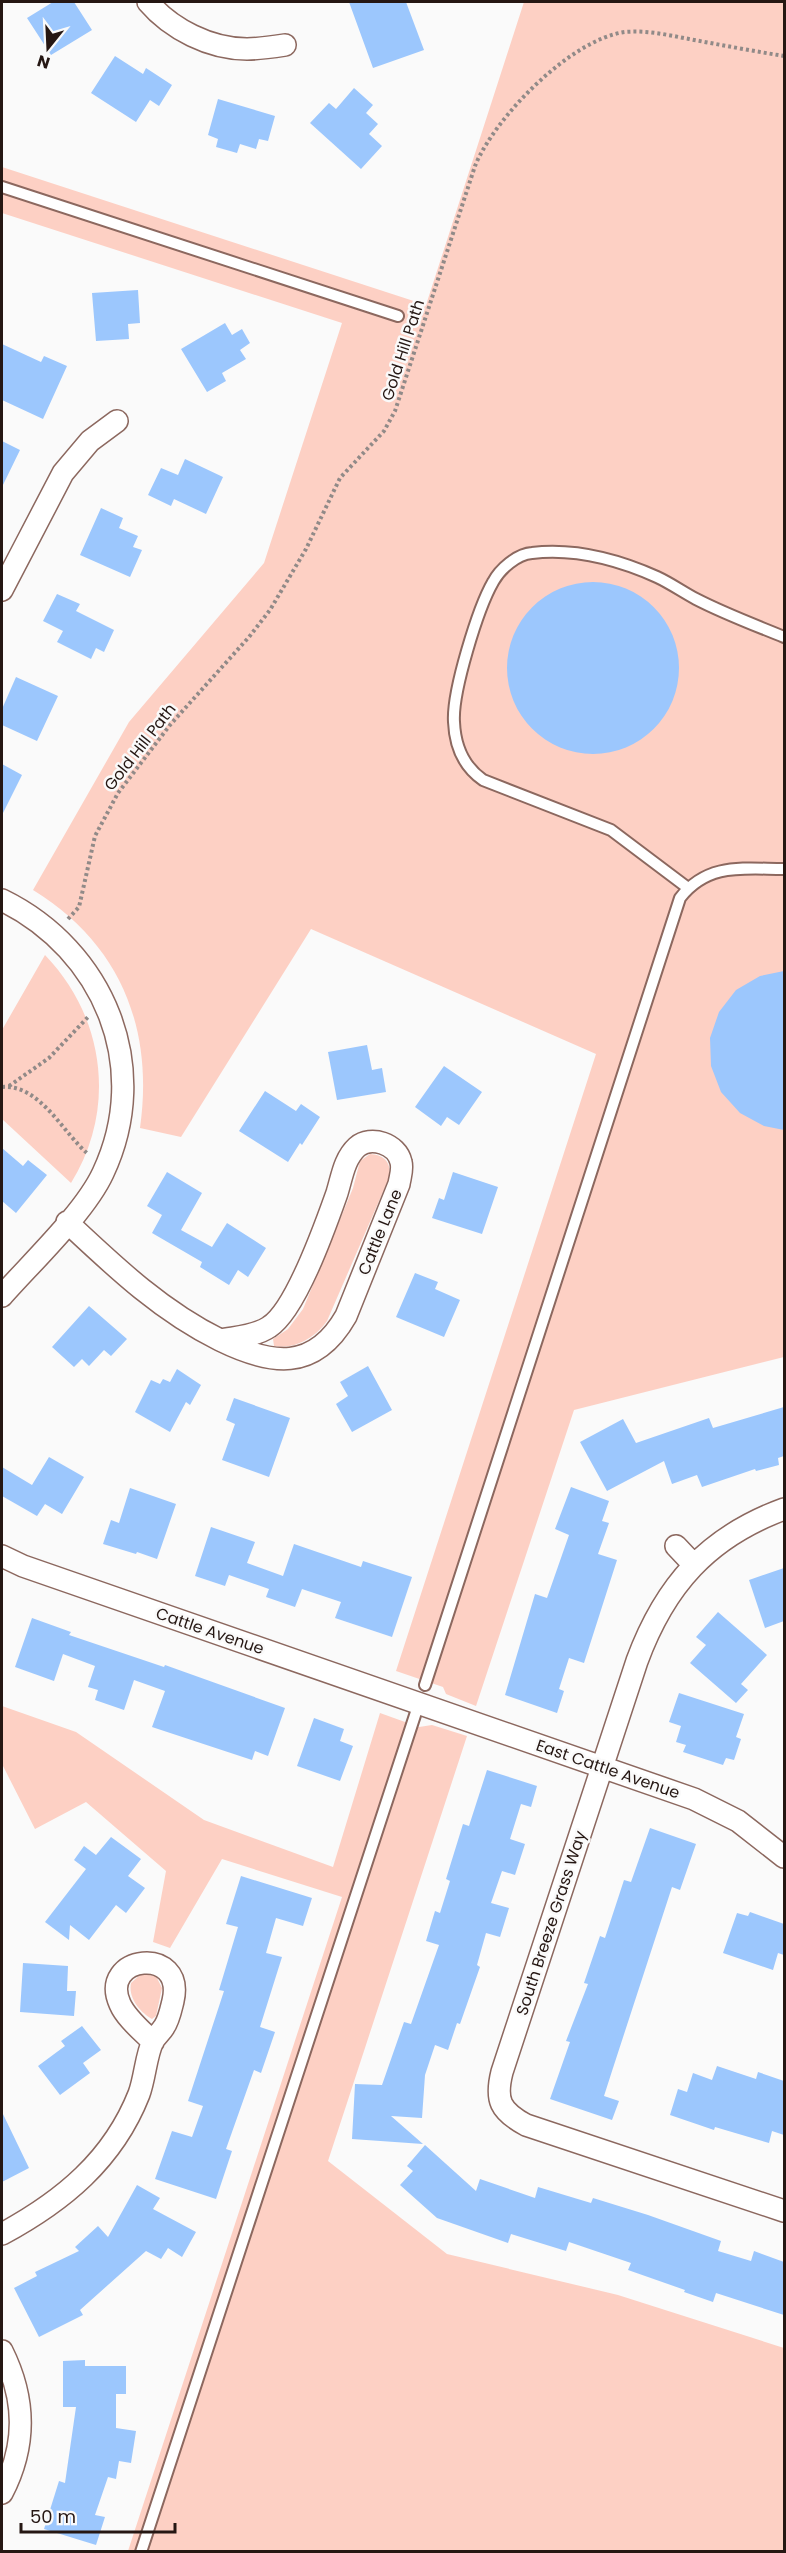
<svg xmlns="http://www.w3.org/2000/svg" width="786" height="2553" viewBox="0 0 786 2553" font-family="Poppins,sans-serif">
	<rect width="100%" height="100%" fill="#fafafa"/>
	<path fill="#fdd0c4" d="M524 2H784V1357L574 1410 476 1706 446 1694 443 1687 396 1671 596 1054 311 929 181 1137 140 1128C154 1029 121 944 33 890L129 722 264 563 342 323 2 213V167L426 305Z
		M45 955C105 1017 117 1109 71 1183L2 1119V1030Z
		M370 1154C385 1155 392 1163 389 1178L327 1321C316 1337 295 1350 274 1346L273 1339 288 1329 303 1309 353 1188 360 1161Z
		M2 1706 76 1732 204 1820 333 1867 380 1713 419 1727 432 1725 467 1736 328 2161 447 2254 618 2295 784 2348V2551H128L342 1897 222 1859 170 1948 153 1942 166 1871 86 1802 35 1829 2 1764Z
		M141 1974 156 1976 162 1988 156 2016 152 2019C140 2012 128 1998 131 1983Z"/>
	<path fill="#9cc7fd" d="M53 2H74L92 30 51 55 27 18Z
		M349 2H406L424 50 373 68Z
		M115 56 143 74 146 68 172 85 159 106 150 100 136 122 91 93Z
		M354 88 373 105 366 113 378 124 369 134 382 146 361 169 310 123 329 103 336 109Z
		M218 99 275 116 268 141 259 139 256 149 240 144 237 153 216 147 218 139 208 135Z
		M138 290 140 323 128 324 129 339 96 341 92 293Z
		M225 323 232 335 242 329 250 343 240 350 246 359 222 373 226 381 207 392 181 349Z
		M2 344 41 362 44 356 67 366 43 419 2 400Z
		M2 441 20 450 2 487Z
		M185 459 223 477 206 514 174 499 171 506 148 495 161 468 178 475Z
		M101 508 123 518 119 528 138 536 133 547 142 550 130 577 80 555Z
		M507 668a86 86 0 1 1 172 0a86 86 0 1 1-172 0Z
		M57 594 80 604 76 611 114 630 104 652 96 648 91 659 57 642 63 631 43 621Z
		M16 677 58 696 37 741 2 725V709Z
		M2 764 22 775 2 815Z
		M784 971V1130L764 1126 740 1113 721 1092 711 1066 710 1038 719 1012 736 990 760 976Z
		M367 1045 372 1070 382 1068 386 1092 337 1100 328 1052Z
		M444 1066 482 1092 459 1125 447 1117 441 1126 415 1107Z
		M265 1091 296 1111 301 1104 320 1117 302 1145 300 1143 288 1162 239 1131Z
		M2 1148 23 1166 28 1160 47 1175 16 1213 2 1201Z
		M167 1172 202 1193 181 1230 212 1247 227 1223 266 1248 248 1277 238 1270 229 1285 200 1267 202 1262 152 1233 162 1215 147 1206Z
		M453 1172 498 1187 482 1234 432 1218 439 1198 444 1200Z
		M415 1273 438 1282 435 1289 460 1300 444 1337 396 1317Z
		M89 1306 127 1339 111 1356 104 1350 89 1366 82 1359 74 1367 52 1347Z
		M368 1366 392 1410 352 1432 336 1404 348 1396 340 1382Z
		M177 1369 201 1385 190 1405 186 1402 170 1432 135 1412 151 1380 160 1384 163 1379 170 1382Z
		M234 1398 290 1418 269 1477 222 1460 235 1424 226 1420Z
		M784 1407V1456L778 1458 779 1465 756 1471 755 1469 702 1487 697 1475 672 1484 664 1461 607 1491 580 1442 623 1419 636 1443 709 1418 713 1428Z
		M49 1457 84 1477 62 1514 45 1504 37 1516 2 1496V1467L32 1485Z
		M571 1487 609 1501 602 1521 609 1523 598 1554 617 1560 584 1663 569 1658 559 1689 564 1691 557 1713 505 1695 535 1594 547 1598 569 1535 555 1529Z
		M130 1488 176 1504 157 1559 137 1552 136 1554 103 1544 111 1520 119 1523Z
		M211 1527 255 1542 247 1563 283 1576 294 1544 361 1567 363 1561 412 1577 392 1637 335 1618 341 1602 302 1589 295 1607 266 1597 269 1589 229 1575 225 1586 195 1576Z
		M784 1568V1621L765 1628 749 1580Z
		M718 1612 767 1655 741 1684 748 1690 736 1703 690 1663 706 1645 696 1637Z
		M32 1618 71 1632 69 1635 164 1667 165 1665 285 1708 268 1756 255 1751 252 1760 152 1727 165 1691 134 1680 124 1710 95 1700 98 1690 88 1687 95 1666 63 1654 54 1681 15 1667Z
		M679 1693 744 1714 736 1737 741 1739 734 1760 726 1758 723 1765 683 1752 686 1745 676 1742 681 1726 669 1722Z
		M314 1718 344 1729 340 1741 353 1746 340 1781 297 1766Z
		M487 1770 537 1786 531 1807 521 1804 510 1839 525 1844 515 1875 502 1871 491 1903 509 1908 500 1937 486 1933 477 1965 480 1967 460 2024 457 2023 448 2050 435 2045 425 2075 422 2118 391 2116 423 2144 352 2139 355 2084 382 2085 404 2022 411 2024 439 1945 426 1941 435 1911 440 1913 450 1881 446 1879 463 1824 469 1826Z
		M650 1828 696 1844 680 1890 672 1887 613 2068 604 2096 619 2101 612 2120 550 2099 570 2042 566 2041 588 1984 584 1983 600 1936 605 1938 624 1880 631 1882Z
		M111 1837 141 1859 128 1876 145 1888 126 1913 116 1905 89 1940 70 1925 69 1940 45 1922 86 1869 74 1860 84 1846 96 1855Z
		M241 1876 312 1898 303 1926 276 1918 266 1953 282 1957 260 2027 275 2032 261 2073 254 2070 226 2149 232 2151 216 2199 155 2179 172 2131 192 2137 203 2106 188 2101 224 1991 219 1990 238 1927 226 1924Z
		M750 1912 784 1924V1955L778 1953 773 1970 723 1953 737 1913 748 1916Z
		M23 1963 68 1966 67 1991H76L74 2016 20 2012Z
		M82 2026 101 2050 83 2063 90 2073 60 2095 38 2066 65 2046 61 2041Z
		M717 2066 756 2079 758 2072 784 2081V2135L772 2131 769 2143 715 2127 714 2130 670 2115 678 2089 687 2092 693 2073 712 2080Z
		M2 2112 29 2168 2 2182Z
		M425 2145 476 2191 480 2179 535 2198 538 2187 591 2203 593 2198 648 2215 721 2241 718 2251 751 2261 754 2251 784 2262V2315L716 2293 713 2302 684 2292 685 2290 628 2270 631 2263 569 2242 566 2251 511 2234 508 2243 437 2218 400 2185 413 2171 407 2166Z
		M137 2185 160 2198 153 2209 196 2232 182 2257 168 2248 161 2259 146 2251 80 2310 83 2315 39 2337 14 2288 37 2276 35 2272 79 2251 75 2247 98 2226 108 2237Z
		M85 2360V2366H126V2394H116V2428L136 2431 131 2463 119 2461 116 2479 108 2477 95 2515 105 2517 96 2545 44 2529 59 2481 65 2483 76 2407H63V2361Z"/>
	<g fill="none" stroke-linecap="round" stroke-linejoin="round">
		<defs>
			<path id="service" d="M2 187 398 316
				M688 888 611 830 483 780C463 766 455 746 454 722 452 692 478 608 493 582 500 569 517 554 532 553 574 548 619 560 657 577 670 583 683 592 696 599 725 614 755 625 784 637
				M425 1685 680 898C708 862 744 869 784 869
				M141 2552 419 1703"/>
			<path id="minor" d="M148 2C171 29 210 49 247 49 259 49 272 47 285 45
				M2 590 63 473 90 441 117 421
				M2 900C104 950 153 1067 103 1173 85 1212 32 1262 2 1296
				M67 1222C115 1267 161 1311 220 1340 271 1365 314 1372 346 1316L399 1184C400 1177 403 1170 401 1162 397 1144 371 1135 357 1147 344 1159 342 1177 337 1193 326 1224 296 1310 269 1327 256 1336 236 1337 221 1340
				M784 1509C708 1537 665 1585 637 1661L502 2072C495 2100 500 2111 526 2125L784 2211
				M676 1546 693 1564
				M2 1556 23 1566 694 1799 738 1821 784 1857
				M2 2234C63 2201 113 2160 139 2094 145 2078 146 2055 153 2041 156 2036 161 2032 164 2027 169 2020 171 2009 173 2001 186 1945 98 1955 120 2004 126 2018 142 2031 153 2042
				M2 2351C26 2399 27 2445 2 2493"/>
		</defs>
		<use href="#service" stroke="#8c685f" stroke-width="14"/>
		<use href="#minor" stroke="#8c685f" stroke-width="24"/>
		<path stroke="#918a88" stroke-width="4" stroke-dasharray="3 3" stroke-linecap="butt" d="M68 919 79 907 95 836 118 793 170 725 249 637 270 610 306 549 340 478 384 431 395 411 475 166C495 117 571 39 625 32 647 30 668 35 689 39 721 45 753 51 784 56
			M9 1086 49 1058 89 1016
			M2 1087C40 1084 63 1133 88 1154"/>
		<use href="#service" stroke="#fff" stroke-width="10"/>
		<use href="#minor" stroke="#fff" stroke-width="21"/>
	</g>
	<g text-anchor="middle" dominant-baseline="central" stroke-width="5" stroke-linejoin="round" paint-order="stroke">
		<g font-size="16" fill="#251713" stroke="#fafafa">
			<text transform="translate(403 350) rotate(-72)">Gold Hill Path</text>
			<text transform="translate(140 747) rotate(-52)">Gold Hill Path</text>
			<text transform="translate(380 1232) rotate(-68)">Cattle Lane</text>
			<text transform="translate(210 1631) rotate(19)">Cattle Avenue</text>
			<text transform="translate(608 1769) rotate(19)">East Cattle Avenue</text>
			<text transform="translate(551 1923) rotate(-72)">South Breeze Grass Way</text>
		</g>
	</g>
	<rect width="786" height="2553" fill="none" stroke="#251713" stroke-width="6"/>
	<g transform="translate(48 48) rotate(198)" stroke="#fafafa" stroke-width="4.5" paint-order="stroke">
	<path d="M0-4.5L10 22L0 15L-10 22Z" fill="#251713"/>
	<text y="-9" font-size="16" font-weight="bold" text-anchor="middle" fill="#251713">N</text>
	</g>
	<path d="M21 2523v9h154v-9" fill="none" stroke="#251713" stroke-width="3"/>
	<text x="30" y="2523" font-size="18" fill="#251713" stroke="#fafafa" stroke-width="4.5" paint-order="stroke">50 m</text>
</svg>
